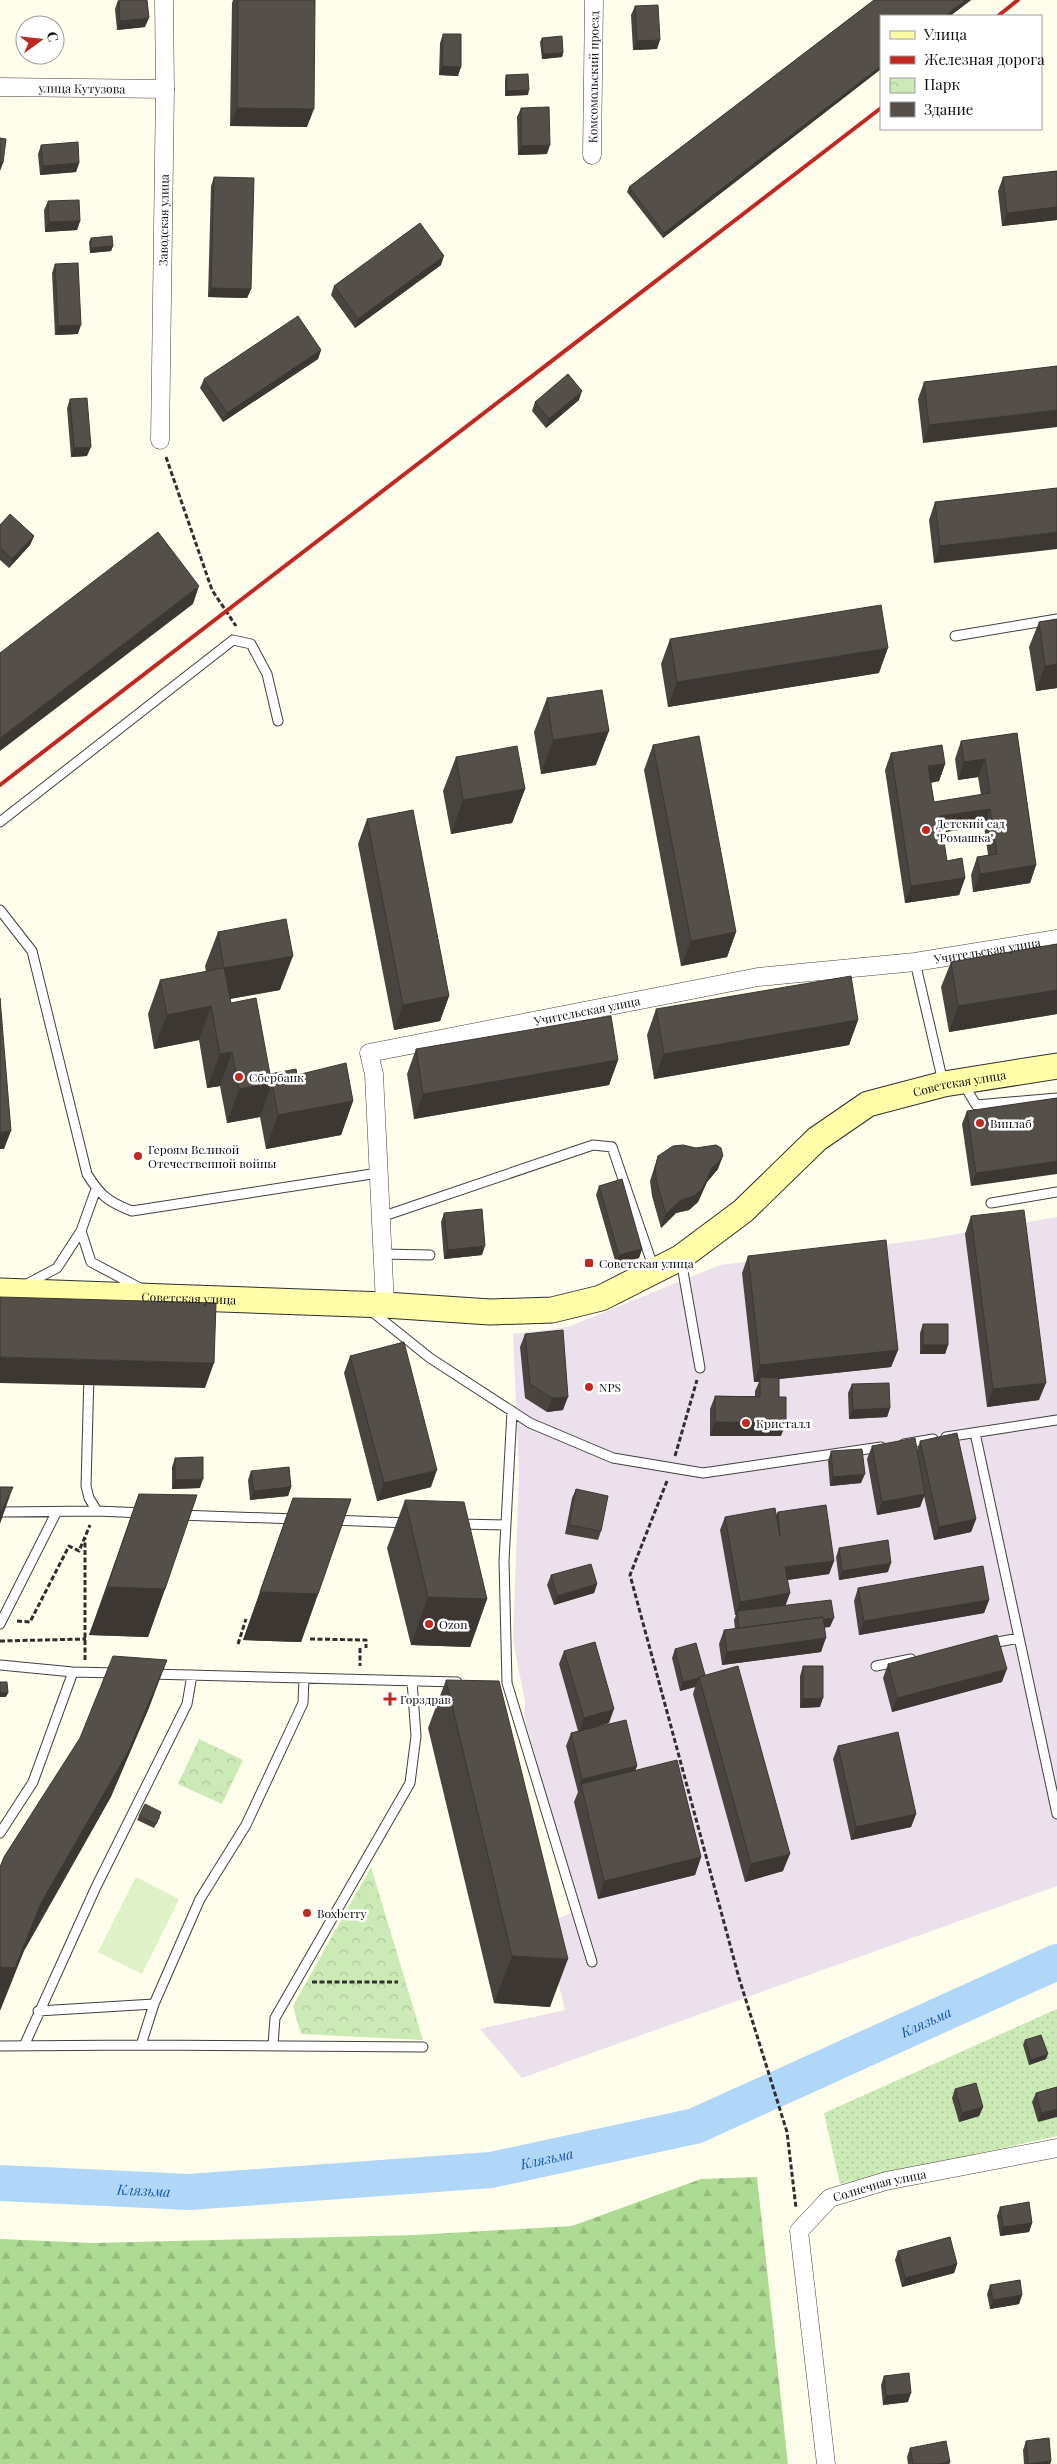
<svg xmlns="http://www.w3.org/2000/svg" width="1057" height="2464" viewBox="0 0 1057 2464" font-family="'Playfair Display',serif">
	<defs>
		<pattern id="forest-firs" width="22" height="20" patternUnits="userSpaceOnUse" patternTransform="scale(1.25)"><rect width="22" height="20" fill="#aedb94"/><path d="M5 1l3.5 6h-7zM16 11l3.5 6h-7z" fill="#94bb7e"/></pattern>
		<pattern id="park-crowns" width="20" height="18" patternUnits="userSpaceOnUse" patternTransform="scale(1.25)"><rect width="20" height="18" fill="#cceab5"/><path d="M2 6a3 3 0 1 1 6 0M12 15a3 3 0 1 1 6 0" fill="none" stroke="#aec89a"/></pattern>
		<pattern id="garden-dots" width="8" height="8" patternUnits="userSpaceOnUse" patternTransform="scale(1.25)"><rect width="8" height="8" fill="#cceab5"/><path d="M2 2h.1M6 6h.1" fill="none" stroke="#aec89a" stroke-width="1.8" stroke-linecap="round"/></pattern>
	</defs>
	<rect width="100%" height="100%" fill="#fffdec"/>
	<path fill="#ece0ec" d="M1057 1217V1886L522 2078 480 2029 565 2010 544 1924 578 1910 524 1716 525 1702 513 1640 519 1473 513 1334 568 1327 720 1265 928 1239Z"/>
	<path fill="url(#forest-firs)" d="M757 2177 788 2464H0V2239L93 2243 415 2235 572 2226 701 2179Z"/>
	<path fill="url(#park-crowns)" d="M199 1739 243 1760 222 1804 178 1784Z
		M371 1867 423 2040 301 2034 293 2006Z"/>
	<path fill="url(#garden-dots)" d="M1057 2009V2136L840 2184 824 2113Z"/>
	<path fill="#dff1c7" d="M136 1877 179 1899 142 1974 98 1952Z"/>
	<g fill="none" stroke-linecap="round" stroke-linejoin="round">
		<path stroke="#b0d6f8" stroke-width="36" id="s1" d="M0 2183 189 2192 491 2170 695 2126 1057 1962"/>
		<defs>
			<path id="service" d="M955 636 1057 619
				M0 822 233 640 251 644 267 674 278 721
				M0 910 32 951 87 1174C100 1195 108 1202 132 1211L378 1173
				M915 962 943 1082
				M963 1083 976 1105 1057 1098
				M991 1203 1057 1192
				M381 1217 593 1145 612 1147 654 1269
				M81 1231 91 1262 140 1288
				M382 1254 430 1255
				M681 1260 700 1368
				M25 1285 57 1268 81 1231 96 1189
				M370 1310 430 1358 530 1423 613 1458 703 1473 881 1447
				M89 1374 86 1486 89 1498 97 1511 144 1513
				M512 1411 504 1561 507 1683 592 1962
				M975 1433 1057 1814
				M946 1437 1057 1420
				M904 1444 933 1439
				M0 1512 97 1511
				M179 1515 296 1519
				M332 1520 409 1523
				M459 1524 506 1525
				M0 1624 56 1513
				M988 1644 1019 1638
				M0 1665 73 1672 117 1673
				M876 1666 911 1659
				M150 1674 457 1682
				M0 1833 33 1782 73 1672
				M38 2011 154 2004
				M141 2045 423 2047
				M273 2045 275 2018 410 1783 416 1736 412 1681
				M0 2046 141 2045 154 2004 200 1899 246 1825 303 1703 304 1678
				M24 2046 96 1887 187 1704 192 1675"/>
			<g id="minor">
				<path id="s2" d="M0 87 165 89"/>
				<path id="s3" d="M592 155 594 0"/>
				<path id="s4" d="M160 440 165 89 164 0"/>
				<path id="s5" d="M385 1305 374 1074 369 1053 758 977 915 962 1057 939"/>
				<path id="s6" d="M826 2464 799 2231 830 2198 886 2181 1057 2148"/>
			</g>
			<g id="secondary">
				<path id="s7" d="M0 1291 385 1305 490 1312 552 1310 601 1298 680 1258 743 1211 817 1139 868 1104 944 1084 1057 1066"/>
			</g>
		</defs>
		<use href="#service" stroke="#404040" stroke-width="11"/>
		<use href="#minor" stroke="#404040" stroke-width="19"/>
		<use href="#secondary" stroke="#2f2f2f" stroke-width="27"/>
		<path stroke="#2f2f2f" stroke-width="3" stroke-dasharray="5 2.5" stroke-linecap="butt" d="M166 457 212 590 236 626
			M675 1456 697 1380
			M667 1481 630 1575 739 1978 787 2132 796 2208
			M17 1621 30 1622 69 1546 79 1551 90 1525
			M310 1639 366 1640V1648
			M0 1641 86 1639
			M238 1644 246 1619
			M360 1648V1666
			M85 1660V1538
			M312 1982H398"/>
		<use href="#service" stroke="#fff" stroke-width="9"/>
		<use href="#minor" stroke="#fff" stroke-width="18"/>
		<use href="#secondary" stroke="#fffda7" stroke-width="25"/>
		<path stroke="#c02821" stroke-width="4" d="M998 16 1018 0
			M0 785 881 108"/>
	</g>
	<path fill="#49443f" d="M118 0 145 27 117 30 115 9Z
		M233 0H315L307 127 230 126 232 3Z
		M874 0H971L950 16H881V69L663 238 627 192 629 187Z
		M635 6 657 49 633 50 631 15Z
		M443 34 458 76 439 75 440 43Z
		M542 38 563 53 562 57 542 59 540 42Z
		M506 75 528 95 505 96V80Z
		M521 108 547 154 518 155 517 117Z
		M41 145 79 163 76 172 40 175 38 154Z
		M1057 171V220L1002 226 998 191 1003 177Z
		M214 177 251 289 247 298 208 297 211 186Z
		M48 201 80 221 77 230 45 232 44 210Z
		M91 238 113 246 111 251 90 253 89 242Z
		M55 264 78 334 55 335 52 273Z
		M441 265 355 328 331 295 334 286Z
		M321 350 318 359 223 422 200 388 204 379Z
		M1057 366 923 443 918 399 924 382Z
		M70 399 87 456 71 457 67 408Z
		M579 400 546 428 532 411 535 402Z
		M1057 488 934 563 929 520 935 502Z
		M0 525 34 536 30 545 9 568 0 560Z
		M1057 619V688L1036 691 1029 647 1039 622Z
		M670 639 879 673 668 707 661 664Z
		M547 698 596 765 541 774 534 732Z
		M1017 733 1036 865 1030 883 973 892 971 875 977 857 988 855 984 826 942 832 947 861 965 878 959 895 905 903 885 770 891 753 945 764 939 781 931 783 934 802 981 795 978 777 958 780 955 759 961 741Z
		M653 745 736 932 727 957 681 966 644 770Z
		M456 757 525 789 512 823 451 834 443 791Z
		M367 819 449 996 440 1021 394 1030 358 844Z
		M218 932 280 990 230 999 231 1003 270 1074 297 1075 353 1101 341 1135 266 1149 260 1117 227 1123 220 1086 207 1088 199 1040 154 1049 148 1014 160 980 206 972 205 966Z
		M1057 944V1014L949 1032 941 987 951 962Z
		M656 1009 858 1020 849 1045 654 1079 647 1035Z
		M416 1049 618 1060 609 1085 414 1119 407 1074Z
		M1057 1098 971 1186 962 1124 967 1111Z
		M658 1156 718 1169 707 1182 698 1202 689 1210 676 1213 661 1228 652 1196 650 1181Z
		M599 1186 642 1249 639 1258 616 1264 596 1195Z
		M444 1213 482 1255 444 1259 441 1222Z
		M971 1216 1039 1400 987 1407 965 1234Z
		M748 1256 898 1350 891 1367 779 1379V1397L781 1436H710V1409L715 1396H755V1391L759 1382H754L742 1273Z
		M923 1324 948 1345 945 1354H920V1333Z
		M525 1334 563 1410 547 1412 525 1398 520 1347Z
		M350 1356 431 1487 377 1501 344 1373Z
		M852 1384 890 1408 887 1417 849 1419 848 1393Z
		M920 1441 976 1519 971 1532 934 1540 924 1496 920 1507 877 1515 867 1459 872 1446 917 1450Z
		M831 1451 861 1483 830 1486 828 1461Z
		M175 1458 200 1488 172 1489V1467Z
		M251 1471 291 1487 288 1496 250 1500 248 1480Z
		M576 1489 601 1531 598 1540 565 1534 572 1498Z
		M139 1494 165 1589 148 1637 89 1635Z
		M293 1498 318 1594 301 1642 243 1640Z
		M405 1500 487 1599 470 1647 411 1645 387 1548Z
		M778 1512 834 1561 829 1574 787 1580 790 1593 785 1605 830 1627H825L821 1652 722 1665 719 1644 724 1630 735 1629 734 1620 736 1615H735L720 1530 725 1517 776 1515Z
		M839 1548 888 1572 839 1580 836 1557Z
		M551 1575 597 1584 594 1593 554 1605 547 1585Z
		M858 1588 989 1600 984 1613 859 1635 854 1601Z
		M675 1649 705 1675 783 1871 745 1882 693 1694 695 1687 680 1691 672 1658Z
		M564 1651 609 1723 595 1727 637 1766 635 1770 701 1857 695 1875 598 1899 574 1802 578 1792 566 1746 571 1733 578 1731 559 1664Z
		M888 1664 1002 1682 892 1712 883 1678Z
		M803 1666 820 1707 800 1708V1676Z
		M446 1680 550 2007 494 2003 428 1728Z
		M838 1746 916 1814 911 1827 851 1840 833 1759Z
		M139 1816 160 1817 154 1828 137 1820Z
		M1025 2040 1046 2059 1029 2065 1023 2045Z
		M1057 2087 1038 2122 1032 2102 1036 2093Z
		M955 2089 983 2107 979 2116 959 2122 952 2098Z
		M1000 2207 1032 2223 1029 2232 1000 2236 997 2216Z
		M898 2251 957 2264 954 2273 902 2287 895 2260Z
		M990 2285 1022 2295 1019 2304 990 2309 987 2294Z
		M884 2376 908 2402 883 2405 881 2385Z
		M1026 2441 1051 2461 1050 2464H1024L1023 2450Z
		M910 2448 950 2462 949 2464H908L907 2457Z"/>
	<path fill="#3c3733" d="M966 0H971L950 16H945Z
		M149 18 145 27 117 30 120 21Z
		M660 40 657 49 633 50 637 41Z
		M563 53 562 57 542 59 543 54Z
		M442 66 461 67 458 76 439 75Z
		M881 66V69L663 238 664 233Z
		M529 90 528 95 505 96 507 91Z
		M237 108 314 109 307 127 230 126Z
		M550 145 547 154 518 155 521 146Z
		M0 162 3 163 0 171Z
		M79 163 76 172 40 175 43 166Z
		M1057 207V220L1002 226 1007 213Z
		M80 221 77 230 45 232 49 222Z
		M113 246 111 251 90 253 91 248Z
		M444 256 441 265 355 328 358 319Z
		M211 288 251 289 247 298 208 297Z
		M81 325 78 334 55 335 58 326Z
		M321 350 318 359 223 422 227 413Z
		M582 391 579 400 546 428 549 419Z
		M1057 410V427L923 443 929 425Z
		M91 447 87 456 71 457 74 448Z
		M1057 532V549L934 563 940 546Z
		M34 536 30 545 9 568 12 559Z
		M199 586 193 604 0 751V738Z
		M888 648 879 673 668 707 677 682Z
		M1057 664V688L1036 691 1045 666Z
		M609 731 596 765 541 774 553 740Z
		M985 759 978 777 958 780 964 762Z
		M945 764 939 781 922 784 928 766Z
		M525 789 512 823 451 834 463 800Z
		M990 809 984 826 934 834 940 816Z
		M1036 865 1030 883 973 892 980 874Z
		M965 878 959 895 905 903 911 886Z
		M736 932 727 957 681 966 691 941Z
		M293 956 280 990 212 1002 224 968Z
		M1057 990V1014L949 1032 958 1006Z
		M449 996 440 1021 394 1030 403 1005Z
		M211 1006 199 1040 154 1049 167 1015Z
		M858 1020 849 1045 654 1079 664 1054Z
		M232 1052 220 1086 207 1088 220 1054Z
		M618 1060 609 1085 414 1119 423 1094Z
		M272 1083 260 1117 227 1123 239 1089Z
		M353 1101 341 1135 266 1149 278 1115Z
		M11 1131 4 1149H0V1132Z
		M723 1156 718 1169 707 1182 698 1202 689 1210 676 1213 661 1228 666 1214 712 1168Z
		M1057 1161V1174L971 1186 976 1173Z
		M485 1246 482 1255 444 1259 448 1250Z
		M642 1249 639 1258 616 1264 619 1255Z
		M923 1345H948L945 1354H920Z
		M898 1350 891 1367 760 1381V1377L759 1382H754L760 1365Z
		M0 1357 214 1363 205 1388 0 1383Z
		M1046 1383 1039 1400 987 1407 993 1389Z
		M568 1397 563 1410 547 1412 552 1398Z
		M890 1408 887 1417 849 1419 853 1410Z
		M715 1422 786 1423 781 1436H710Z
		M437 1470 431 1487 377 1501 384 1483Z
		M865 1474 861 1483 830 1486 833 1477Z
		M203 1479 200 1488 172 1489 175 1480Z
		M13 1487 0 1524V1514Z
		M291 1487 288 1496 250 1500 254 1491Z
		M925 1494 920 1507 877 1515 882 1502Z
		M976 1519 971 1532 934 1540 939 1527Z
		M834 1561 829 1574 780 1581 785 1567Z
		M891 1563 888 1572 839 1580 842 1571Z
		M597 1584 594 1593 554 1605 557 1596Z
		M107 1587 165 1589 148 1637 89 1635Z
		M260 1592 318 1594 301 1642 243 1640Z
		M790 1593 785 1607 737 1611 736 1615H735L740 1602Z
		M428 1597 487 1599 470 1647 411 1645Z
		M989 1600 984 1613 859 1635 864 1621Z
		M834 1618 830 1627 736 1638 740 1629Z
		M826 1638 821 1652 722 1665 727 1652Z
		M167 1660 149 1708 111 1797 24 1951 0 2011V1967L41 1903Z
		M1007 1669 1002 1682 892 1712 897 1698Z
		M699 1678 695 1687 680 1691 683 1682Z
		M0 1693H8L6 1697H0Z
		M823 1698 820 1707 800 1708 803 1699Z
		M614 1709 609 1723 579 1732 584 1718Z
		M637 1766 632 1779 581 1784 577 1792 582 1779Z
		M916 1814 911 1827 851 1840 856 1827Z
		M790 1854 783 1871 745 1882 751 1864Z
		M701 1857 695 1875 598 1899 604 1881Z
		M512 1956 568 1959 550 2007 494 2003Z
		M1048 2054 1046 2059 1029 2065 1031 2060Z
		M983 2107 979 2116 959 2122 962 2113Z
		M1057 2109V2117L1038 2122 1041 2113Z
		M1032 2223 1029 2232 1000 2236 1003 2227Z
		M957 2264 954 2273 902 2287 905 2278Z
		M1022 2295 1019 2304 990 2309 993 2300Z
		M911 2393 908 2402 883 2405 886 2396Z
		M1051 2461 1050 2464H1028Z
		M950 2462 949 2464H938Z"/>
	<path fill="#554f49" stroke="#3c3733" d="M119 0H147L149 18 120 21Z
		M238 0H315L314 109 237 108Z
		M874 0H966L945 16H881V66L664 233 629 187Z
		M658 5 660 40 637 41 635 6Z
		M443 34H461V67L442 66Z
		M562 36 563 53 543 54 542 38Z
		M528 74 529 90 507 91 506 75Z
		M549 107 550 145 521 146V108Z
		M0 138 6 139 3 163 0 162Z
		M78 142 79 163 43 166 41 145Z
		M1057 171V207L1007 213 1003 177Z
		M214 177 254 178 251 289 211 288Z
		M79 200 80 221 49 222 48 201Z
		M420 223 444 256 358 319 334 286Z
		M112 236 113 246 91 248V238Z
		M78 263 81 325 58 326 55 264Z
		M298 316 321 350 227 413 204 379Z
		M1057 366V410L929 425 924 382Z
		M568 374 582 391 549 419 535 402Z
		M87 398 91 447 74 448 70 399Z
		M1057 488V532L940 546 935 502Z
		M10 514 34 536 12 559 0 548V525Z
		M158 532 199 586 0 738V653Z
		M881 605 888 648 677 682 670 639Z
		M1057 619V664L1045 666 1039 622Z
		M602 690 609 731 553 740 547 698Z
		M1017 733 1036 865 980 874 977 857 997 854 990 809 940 816 947 861 962 858 965 878 911 886 891 753 942 745 945 764 928 766 934 802 990 793 985 759 964 762 961 741Z
		M699 736 736 932 691 941 653 745Z
		M517 746 525 789 463 800 456 757Z
		M413 810 449 996 403 1005 367 819Z
		M286 919 293 956 224 968 231 1003 256 998 270 1074 296 1069 297 1075 346 1063 353 1101 278 1115 272 1083 239 1089 232 1052 220 1054 211 1006 167 1015 160 980 224 968 218 932Z
		M1057 944V990L958 1006 951 962Z
		M851 976 858 1020 664 1054 656 1009Z
		M0 998 11 1131 0 1132Z
		M611 1016 618 1060 423 1094 416 1049Z
		M1057 1098V1161L976 1173 967 1111Z
		M683 1145 696 1148 716 1145 721 1148 723 1156 712 1168 702 1189 694 1196 681 1200 666 1214 657 1183 655 1168 658 1156 673 1146Z
		M622 1179 642 1249 619 1255 599 1186Z
		M482 1209 485 1246 448 1250 444 1213Z
		M1024 1210 1046 1383 993 1389 971 1216Z
		M886 1240 898 1350 760 1365 748 1256Z
		M0 1297 216 1303 214 1363 0 1357Z
		M923 1324H948V1345H923Z
		M563 1330 568 1397 552 1398 530 1384 525 1334Z
		M404 1342 437 1470 384 1483 350 1356Z
		M760 1377 779 1378V1397H786V1423L715 1422V1396L760 1397Z
		M889 1383 890 1408 853 1410 852 1384Z
		M957 1433 976 1519 939 1527 920 1441Z
		M915 1438 925 1494 882 1502 872 1446Z
		M862 1449 865 1474 833 1477 831 1451Z
		M203 1457V1479L175 1480V1458Z
		M289 1467 291 1487 254 1491 251 1471Z
		M0 1487H13L0 1514Z
		M576 1489 608 1496 601 1531 569 1525Z
		M139 1494 197 1495 165 1589 107 1587Z
		M293 1498 351 1499 318 1594 260 1592Z
		M405 1500 464 1502 487 1599 428 1597Z
		M826 1505 834 1561 785 1567 790 1593 740 1602 725 1517 775 1508 780 1536 778 1512Z
		M888 1540 891 1563 842 1571 839 1548Z
		M591 1564 597 1584 557 1596 551 1575Z
		M983 1566 989 1600 864 1621 858 1588Z
		M831 1600 834 1618 824 1619 823 1617 739 1628 737 1611Z
		M823 1617 826 1638 727 1652 724 1630Z
		M997 1635 1007 1669 897 1698 888 1664Z
		M595 1642 614 1709 584 1718 564 1651Z
		M696 1643 705 1675 699 1677V1678L683 1682 675 1649Z
		M113 1656 167 1660 129 1750 41 1903 15 1968 0 1967V1867L4 1857 80 1738Z
		M738 1666 790 1854 751 1864 699 1677Z
		M803 1666H823V1698L803 1699Z
		M446 1680 499 1681 568 1959 512 1956Z
		M0 1682H7L8 1693H0Z
		M626 1720 637 1766 582 1779 571 1733Z
		M898 1732 916 1814 856 1827 838 1746Z
		M677 1760 701 1857 604 1881 581 1784Z
		M145 1804 161 1812 156 1824 139 1816Z
		M1041 2035 1048 2054 1031 2060 1025 2040Z
		M976 2083 983 2107 962 2113 955 2089Z
		M1057 2087V2109L1041 2113 1036 2093Z
		M1029 2202 1032 2223 1003 2227 1000 2207Z
		M950 2237 957 2264 905 2278 898 2251Z
		M1020 2280 1022 2295 993 2300 990 2285Z
		M909 2373 911 2393 886 2396 884 2376Z
		M1049 2438 1051 2461 1028 2464 1026 2441Z
		M946 2441 950 2462 938 2464H913L910 2448Z"/>
	<g fill="#c02821" stroke="#fff" stroke-width="2">
		<circle cx="926" cy="830" r="5"/>
		<circle cx="239" cy="1077" r="5"/>
		<circle cx="980" cy="1123" r="5"/>
		<circle cx="138" cy="1156" r="5"/>
		<rect x="584" y="1258" width="10" height="10" rx="2.5"/>
		<circle cx="589" cy="1387" r="5"/>
		<circle cx="746" cy="1423" r="5"/>
		<circle cx="429" cy="1624" r="5"/>
		<path d="M387.5 1691.5h5v5h5v5h-5v5h-5v-5h-5v-5h5z"/>
		<circle cx="307" cy="1913" r="5"/>
	</g>
	<g text-anchor="middle" dominant-baseline="central" stroke-width="5" stroke-linejoin="round" paint-order="stroke">
		<g font-size="12" fill="#0d0d0d" stroke="#fff">
			<text stroke="none"><textPath href="#s3" startOffset="78">Комсомольский проезд</textPath></text>
			<text stroke="none"><textPath href="#s2" startOffset="82">улица Кутузова</textPath></text>
			<text stroke="none"><textPath href="#s4" startOffset="220">Заводская улица</textPath></text>
			<text stroke="none"><textPath href="#s5" startOffset="880">Учительская улица</textPath></text>
			<text stroke="none"><textPath href="#s5" startOffset="475">Учительская улица</textPath></text>
			<text stroke="none"><textPath href="#s7" startOffset="1029">Советская улица</textPath></text>
			<text stroke="none"><textPath href="#s7" startOffset="189">Советская улица</textPath></text>
			<text stroke="none"><textPath href="#s6" startOffset="331">Солнечная улица</textPath></text>
		</g>
		<g font-size="12" fill="#0d0d0d" stroke="#fff" text-anchor="start">
			<text x="936" y="823">Детский сад<tspan x="936" dy="14">"Ромашка"</tspan></text>
			<text x="249" y="1077">Сбербанк</text>
			<text x="990" y="1123">Винлаб</text>
			<text x="148" y="1149">Героям Великой<tspan x="148" dy="14">Отечественной войны</tspan></text>
			<text x="599" y="1263">Советская улица</text>
			<text x="599" y="1387">NPS</text>
			<text x="756" y="1423">Кристалл</text>
			<text x="439" y="1624">Ozon</text>
			<text x="400" y="1699">Горздрав</text>
			<text x="317" y="1913">Boxberry</text>
		</g>
		<g font-size="14" font-style="italic" fill="#1356a1" stroke="#fff">
			<text stroke="none"><textPath href="#s1" startOffset="954">Клязьма</textPath></text>
			<text stroke="none"><textPath href="#s1" startOffset="549">Клязьма</textPath></text>
			<text stroke="none"><textPath href="#s1" startOffset="144">Клязьма</textPath></text>
		</g>
	</g>
	<rect x="880" y="15" width="162" height="115" fill="#ffffff" stroke="#9e9e9e"/>
	<rect x="890" y="31" width="25" height="8" fill="#fffda7" stroke="#9e9e9e"/>
	<text x="924" y="40" font-size="15" fill="#0d0d0d">Улица</text>
	<rect x="890" y="56" width="25" height="8" fill="#c02821" stroke="#9e9e9e"/>
	<text x="924" y="65" font-size="15" fill="#0d0d0d">Железная дорога</text>
	<rect x="890" y="78" width="25" height="15" fill="url(#park-crowns)" stroke="#9e9e9e"/>
	<text x="924" y="90" font-size="15" fill="#0d0d0d">Парк</text>
	<rect x="890" y="102" width="25" height="15" fill="#554f49" stroke="#9e9e9e"/>
	<text x="924" y="115" font-size="15" fill="#0d0d0d">Здание</text>
	<g transform="translate(40 40) rotate(75)"><circle r="24" fill="#ffffff" stroke="#9e9e9e"/>
	<path d="M0-4L9 19L0 12L-9 19Z" fill="#c02821"/>
	<text y="-8" font-size="14" font-weight="bold" text-anchor="middle" fill="#0d0d0d">С</text>
	</g>
</svg>
